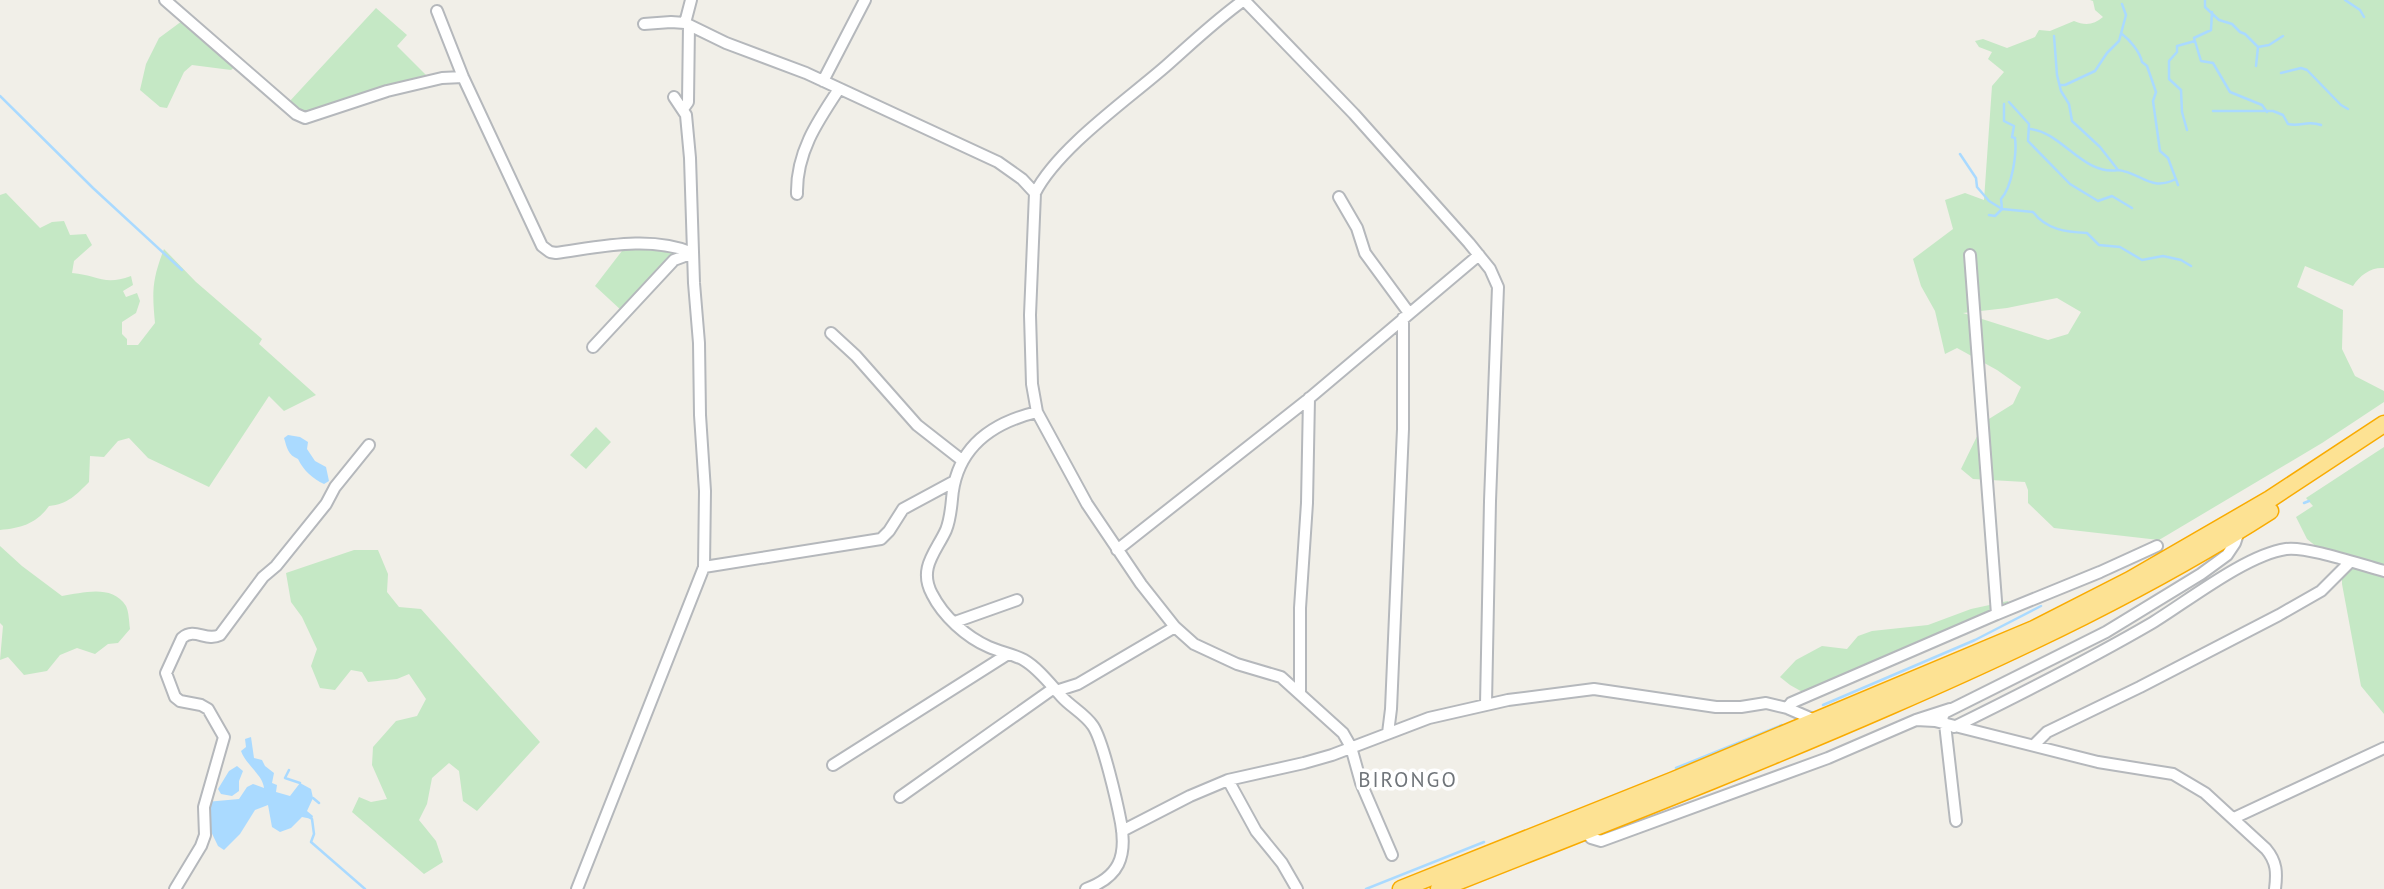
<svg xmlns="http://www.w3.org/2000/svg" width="2384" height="889" viewBox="0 0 2384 889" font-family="'PT Sans',sans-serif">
	<rect width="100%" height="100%" fill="#f1efe8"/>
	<path fill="#c5e8c5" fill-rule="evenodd" d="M2090 0H2384V268C2371 267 2360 275 2353 286L2305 266 2297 287 2343 310 2342 349 2355 376 2384 391V402L2322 443 2159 540 2054 528 2028 503V490L2025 482 1973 479 1961 469 1984 422 2013 404 2021 387 1997 370 1957 348 1945 354 1935 311 1921 286 1913 259 1953 229 1945 200 1965 193 1984 200 1992 86 2004 72 1988 59 1992 52 1979 47 1975 41 1983 39 2007 48 2035 37 2039 30 2050 31 2074 21C2085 26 2094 25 2103 17L2095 10 2093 1ZM2057 298 2081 312 2068 334 2048 340 1963 313 2007 308Z
		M376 8 407 35 397 46 426 75 371 91 303 115 289 102Z
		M182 21 237 65 231 70 192 65 184 72 167 108 160 107 140 90 146 64 159 38Z
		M6 193 40 228 52 222 64 221 70 235 86 234 92 245 74 261 72 273C97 275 104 286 131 276L133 285 123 291 126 297 137 293 140 301 136 313 122 322V334L127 339V345H138L155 323C152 291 152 280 164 249L196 282 262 339 259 344 316 395 284 411 269 396 209 487 148 458 129 438 118 441 104 457 90 456 89 482C76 495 68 504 49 506 36 524 21 528 0 530V195Z
		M625 247H657L683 252 622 311 595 286Z
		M596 427 611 442 586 469 570 455Z
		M2384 447V565L2322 551 2307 539 2296 517 2313 506 2306 498Z
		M0 546 22 566 62 596C83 593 112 584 126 606 129 612 129 622 130 629L118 643 108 644 95 654 77 648 60 655 47 671 24 675 8 657 0 660 3 626 0 623Z
		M354 550H378L388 574 387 592 399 607 421 609 540 742 477 811 463 801 459 771 449 763 432 778 427 804 419 820 436 841 443 862 424 874 352 812 359 797 371 802 387 799 372 765 373 747 396 721 417 716 426 699 409 674 397 679 368 682 362 672 351 670 335 690 320 688 311 666 317 649 302 617 291 602 286 573Z
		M2349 568 2384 574V714L2361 686 2342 584V573Z
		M2008 601 2011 608 1806 694 1790 685 1780 677 1796 660 1822 646 1847 649 1858 636 1872 631 1928 625 1971 609Z"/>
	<path fill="#aadaff" d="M288 435 300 437 308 442 307 449 315 461 326 467 329 481 324 484C313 479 303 470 298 459 288 455 287 448 284 438Z
		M251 737 254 758 262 760 265 766 274 773 272 783 277 785 276 792 290 796 300 783 311 789 313 798 307 811 313 816 312 819 302 817 291 828 280 832 272 827 268 805 255 810 240 834 224 850 218 846 203 815 211 810 206 802 239 799 247 787 253 784 264 788C263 775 246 765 241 751L246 747 245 739Z
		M237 766 243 771 239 781V791L232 796 221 794 218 789 229 771Z"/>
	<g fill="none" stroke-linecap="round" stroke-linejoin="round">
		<path stroke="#aadaff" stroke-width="2.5" d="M2205 0V7L2219 20 2232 24 2240 32 2245 34 2258 47
			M2345 0 2360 10 2364 17
			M2212 12 2211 30 2194 38 2201 61 2213 63 2230 92 2262 105 2267 112
			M2122 34C2130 40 2140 52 2142 62L2147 66 2156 92 2153 101 2160 151 2168 158 2178 185
			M2054 36 2057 75 2061 91 2069 104 2072 121 2100 147 2118 170C2142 173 2150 192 2176 179
			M2256 66 2258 47 2269 45 2283 36
			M2281 73 2301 68 2307 70 2341 105 2348 109
			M2060 85H2065L2095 71 2107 53 2119 41 2126 15 2122 4
			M0 96 93 188 182 270
			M2009 102 2029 124 2028 141 2070 184 2098 201 2112 196 2132 208
			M2213 111H2273L2283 115 2288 124C2301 127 2307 120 2321 125
			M2030 129C2062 132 2083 176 2118 170
			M2187 130 2182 112 2181 90 2169 79V61L2177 52V46L2195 41
			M1960 154 1976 178 1977 187 1989 201 2002 209 2033 212C2047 230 2066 232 2087 233L2099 245 2120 247 2142 260 2163 256 2181 260 2191 266
			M1989 215 1995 216 2002 209 2001 199C2012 187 2017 154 2015 138L2012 137 2014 126 2004 121V104
			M2304 503 2309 501
			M1823 705 1975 640 2041 606
			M1676 768 1782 725
			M289 770 285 778 300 783
			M313 798 319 803
			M309 817 312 819 314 834 311 842 365 889
			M1366 889 1484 842"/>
		<defs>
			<path id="minor" d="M165 0 296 114 305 118 387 91 442 78 463 77
				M1244 0C1216 20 1192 43 1166 66 1127 100 1058 148 1035 193L1030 315 1032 384 1037 412 1087 504 1141 584 1175 627 1194 644 1237 664 1281 677 1343 733 1351 747 1361 783 1392 855
				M1244 0 1354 114 1469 243 1490 269 1498 287 1490 501 1486 704
				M437 11 463 77 542 246 550 252 556 253C600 247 650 235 693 253
				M685 23 691 0
				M644 24 671 22 685 23 726 43 806 73 998 162 1022 179 1035 193
				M823 81 865 0
				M683 109 688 102 689 25
				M797 194C796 153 817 122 839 89
				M1339 197 1357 228 1365 253 1409 313
				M1970 255 1997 614 2100 572 2157 546
				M831 333 856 356 917 425 963 461
				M593 347 674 260 693 253
				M1037 412C991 423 956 448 952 499 951 510 950 520 946 530 936 552 918 568 932 594 943 616 966 637 989 647 1000 652 1013 654 1024 660 1038 668 1051 685 1062 697 1071 707 1085 714 1093 726 1103 741 1117 802 1121 823 1127 857 1119 877 1086 889
				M1117 550 1306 401 1479 255
				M704 567 881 539 889 531 903 509 953 482
				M955 622 1017 600
				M1056 691 1078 684 1175 627
				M1300 694V608L1307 503 1309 398
				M1787 708 1791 703 1997 614
				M1916 720 1935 721 2098 762 2173 774 2205 793 2266 849C2277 862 2277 873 2275 889
				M1954 727C2021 694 2087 661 2152 623 2188 601 2246 555 2286 549 2307 546 2361 565 2384 571
				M1388 733 1391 709 1403 429V318
				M2034 745 2047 732 2140 687 2279 615 2321 591 2350 562
				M833 765 1008 654
				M1228 780 1256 831 1282 863 1297 889
				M900 797 1054 688
				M2234 818 2384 748
				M1956 821 1945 724 1942 719 1944 713 2106 632 2201 574 2227 555 2235 543 2239 531
				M1122 831 1190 796 1228 780 1304 763 1332 755 1429 718 1508 700 1594 689 1716 707H1741L1766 703 1787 708 1817 721
				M1585 831 1591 838 1601 841 1828 758 1916 720 1950 709
				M175 889 201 846 205 835 204 807 224 737 208 709 201 705 180 701 175 697 166 673 182 638C195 627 206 642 220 635L263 577 276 566 326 504 335 487 369 445
				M577 889 704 567 705 491 700 415 699 343 694 283 690 158 686 115 674 97"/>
			<path id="highway" d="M1401 889 1674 780 2034 629 2130 580 2270 499 2384 424
				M1439 889C1590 829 1741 771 1890 706 2021 649 2150 588 2270 511"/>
		</defs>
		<use href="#minor" stroke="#b5b8bc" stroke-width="14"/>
		<use href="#highway" stroke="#f9ab00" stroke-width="19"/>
		<use href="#minor" stroke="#fff" stroke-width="10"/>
		<use href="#highway" stroke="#fde293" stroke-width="16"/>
	</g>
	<g text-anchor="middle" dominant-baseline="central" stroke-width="7" stroke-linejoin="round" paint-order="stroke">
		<g font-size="21" letter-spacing="2" fill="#70757a" stroke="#fff">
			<text x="1408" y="779">BIRONGO</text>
		</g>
	</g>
</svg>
